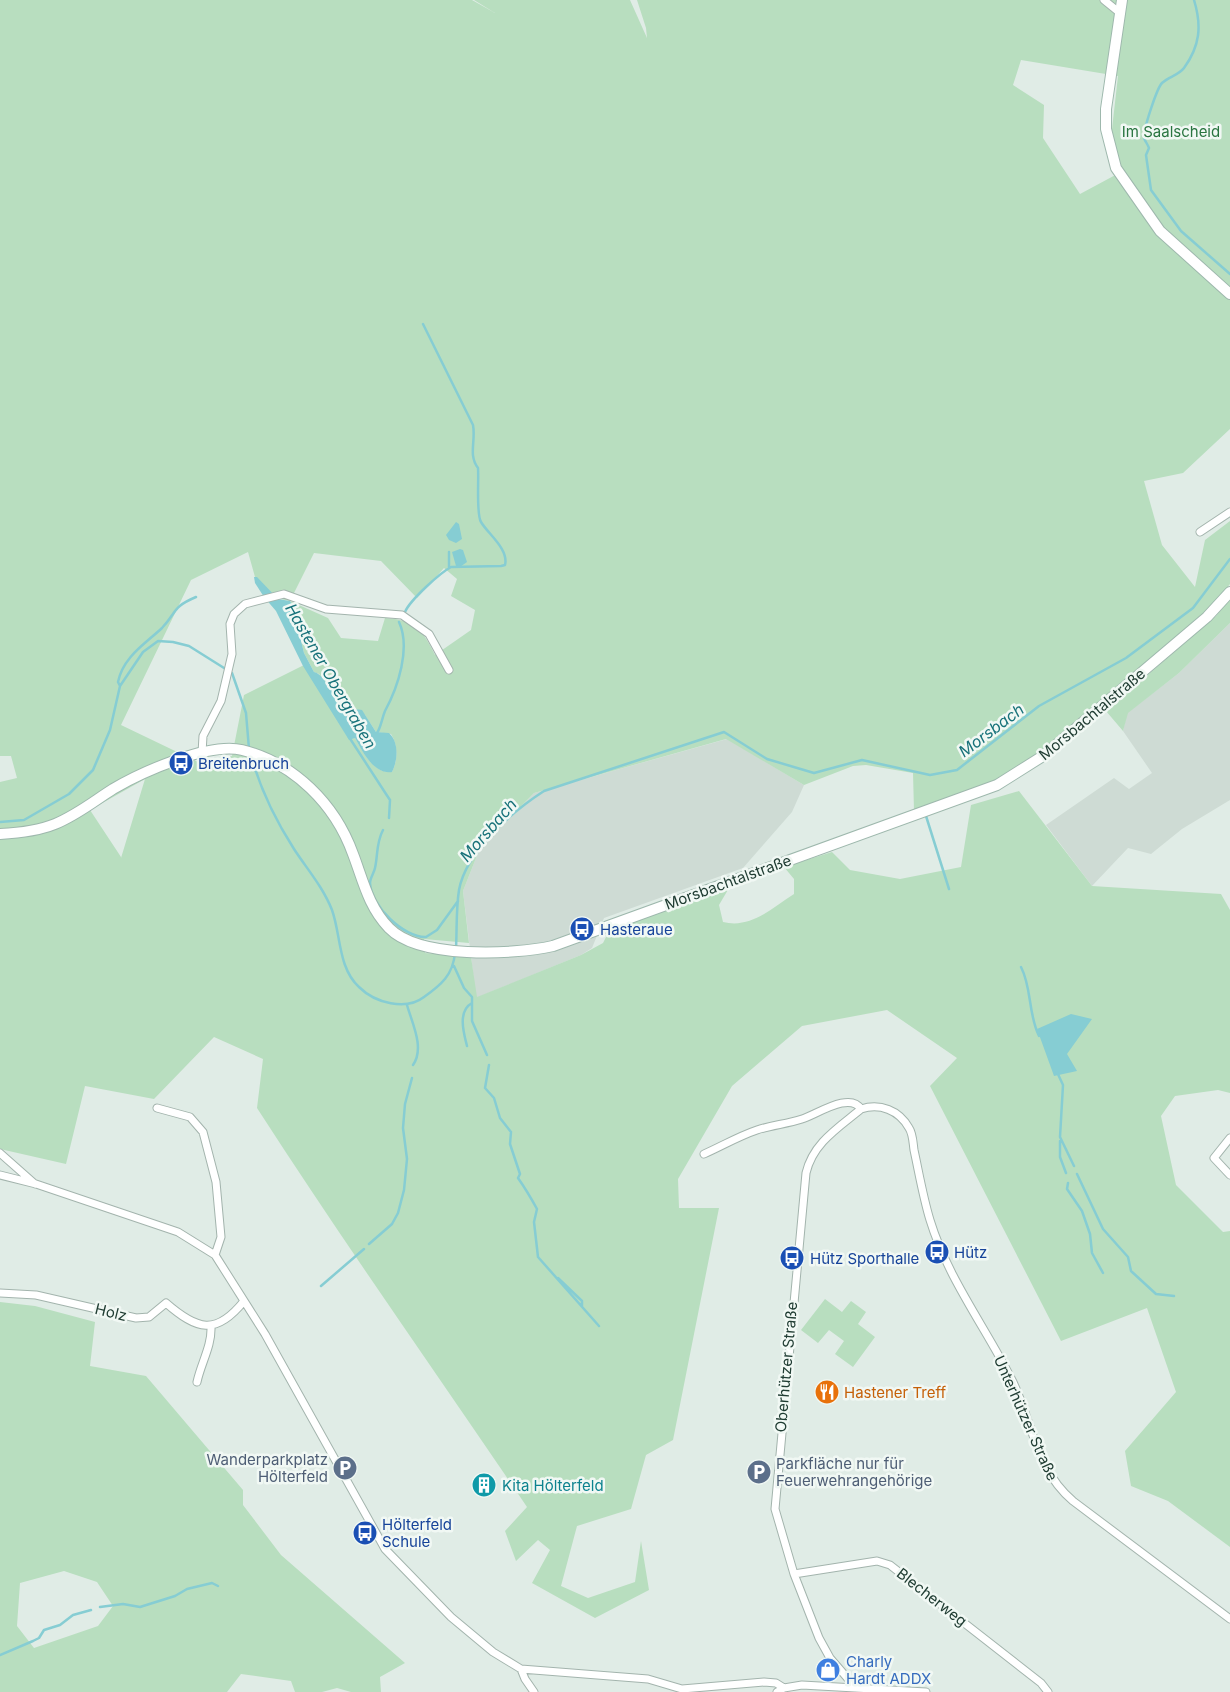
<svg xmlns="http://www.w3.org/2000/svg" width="1230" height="1692" viewBox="0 0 1230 1692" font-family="Inter,sans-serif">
	<rect width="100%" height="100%" fill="#e0ece6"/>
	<path fill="#cedbd4" d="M1230 623V800L1182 829 1151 854 1128 848 1092 886 1046 825 1114 778 1129 789 1152 773 1123 731 1127 713 1179 673Z
		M727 739 804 785 792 812 743 868 604 918 592 948 581 955 476 998 463 891 480 848 534 793Z"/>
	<path fill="#b8debf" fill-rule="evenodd" d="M0 0H472L495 13 474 0H630L647 38 646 28 637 0H1230V429L1183 473 1144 481 1162 545 1195 587 1205 540 1230 521V584L1212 607 1028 761 997 780 914 811 913 773 866 765 853 766 804 785 726 739 534 793 480 848 463 891 469 943 424 939 425 953 471 957 477 997 581 955 603 943 609 931 729 888 719 905 723 922C751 929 772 908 794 894V879L784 867 832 852 850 870 900 879 961 867 971 805 1019 791 1092 886 1221 894 1230 910V1093L1218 1090 1175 1096 1161 1116 1176 1185 1223 1232 1230 1231V1547L1168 1501 1131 1486 1125 1451 1176 1392 1147 1308 1061 1341 930 1086 957 1058 887 1010 802 1026 732 1086 678 1179 679 1208H719L673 1440 646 1455 631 1509 577 1526 561 1586 588 1598 635 1582 641 1541 649 1590 595 1618 532 1583 550 1550 538 1540 516 1561 505 1531 527 1507C437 1374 344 1243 257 1108L263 1059 214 1037 154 1099 85 1086 66 1164 0 1149V782L17 778 11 756H0ZM1021 60 1118 76 1111 138 1121 172 1080 194 1043 138 1044 105 1013 85ZM248 552 255 577 276 598 290 601 292 604 304 653 314 672 319 674 334 695 347 707 356 709 365 715 376 732 391 734C398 745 398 760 392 772 374 774 362 751 355 738L349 739 304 665 244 695 232 756 198 762 121 725 191 580ZM314 553 381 561 417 598 444 568 457 579 451 596 475 610 471 630 435 655C422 629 415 620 385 618L378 641 341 638 328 618 290 601ZM145 779 121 858V857L90 810Z
		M1230 599V623L1179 673 1128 713 1123 731 1106 711 1216 616Z
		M825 1299 842 1312 851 1301 866 1312 858 1324 875 1337 853 1367 835 1354 844 1341 829 1330 818 1343 801 1330Z
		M0 1302 35 1306 95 1322 90 1366 146 1376 243 1490V1505L281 1555 405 1663 380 1677 381 1692H351L337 1688 322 1692H295L291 1681 241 1674 227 1692H0ZM64 1571 97 1582 113 1606 98 1626 34 1648 17 1626 20 1583Z"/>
	<path fill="#86cdd3" d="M456 522 459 524 462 539 456 543 449 540 446 535Z
		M460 549 463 550 467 562 460 567 456 566 452 552Z
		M254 577H257L278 599 290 601 292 604 304 653 314 672C327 675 335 703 350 708 353 710 358 709 362 710L376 732 389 733C399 742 398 760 392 772 374 775 362 751 355 738L349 740 303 666 276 611 264 597 255 583Z
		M1071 1014 1092 1019 1067 1054 1077 1071 1054 1076 1037 1029Z"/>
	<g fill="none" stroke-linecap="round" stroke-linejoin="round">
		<path stroke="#86cdd3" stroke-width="2.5" d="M1194 0C1202 26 1200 46 1184 68 1179 75 1168 77 1162 83 1157 88 1143 130 1144 138 1145 141 1148 145 1149 148L1146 155 1151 190 1181 231 1230 274
			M449 552V568
			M405 612C410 600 440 573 451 567L501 566 505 565C509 549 488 534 481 522 476 514 479 480 478 468 468 455 476 441 473 425L423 324
			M120 686 118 682C123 657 145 644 162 628 177 612 172 607 196 597
			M377 733C381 727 382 718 385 711 398 687 411 648 399 622
			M349 737 386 794 390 800 389 818
			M251 756C261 791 274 818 294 849 307 869 323 887 332 910 341 935 338 968 359 987 375 1003 406 1011 424 997 441 985 453 975 455 953
			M926 816 949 889
			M0 822 24 820 69 794 93 770 110 730 120 686 143 652 158 641 173 642 189 646 232 673 246 713 249 749
			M383 830C376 843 378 855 375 868 374 873 370 878 370 883 371 906 404 938 426 937L437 930 458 901
			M456 948C457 929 456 909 459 890 466 851 513 811 544 791L724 732 767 759 814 773 862 760 930 775 957 770 1039 706 1126 658 1193 608 1230 559
			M454 966 464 988 472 997V1021L487 1055
			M1021 967C1032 988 1028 1014 1039 1036
			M407 1005C412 1023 425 1048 413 1065
			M467 1046C464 1034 457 1011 472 1003
			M489 1065 485 1088 494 1098 500 1118 511 1132 510 1144 520 1174 518 1178C525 1188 531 1198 537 1209L534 1222 538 1257 599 1326
			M1057 1072 1063 1085 1060 1137 1074 1166
			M1060 1141V1157L1066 1173
			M1077 1174 1103 1229 1128 1257 1131 1271 1156 1294 1174 1296
			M1068 1183 1067 1189 1082 1211 1090 1234 1092 1253 1103 1273
			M369 1244 392 1224 398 1213 404 1190 407 1159 403 1128 405 1104 412 1078
			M558 1278 582 1301V1306
			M321 1286 364 1249
			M100 1607 123 1604 140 1607 175 1596 187 1589 212 1583 218 1586
			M0 1655 33 1641 39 1638 44 1630 60 1625 73 1615 91 1610"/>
		<defs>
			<path id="minor" d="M1104 0 1120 13
				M1200 532 1230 512
				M202 753 203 736 221 701 232 654 230 624 234 614 245 604 284 594 326 609 402 615 429 634 449 670
				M157 1108 190 1117 203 1132 216 1182 221 1237 215 1255
				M1230 1138 1214 1158 1230 1175
				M0 1153 35 1184
				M704 1154C722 1146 739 1136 757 1130 772 1125 787 1124 802 1119 816 1115 850 1091 861 1109
				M0 1175 36 1184 178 1232 215 1255 265 1334 385 1549 451 1617 493 1652 521 1669 648 1679 682 1689 764 1682 776 1683 784 1688
				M0 1293 36 1295 136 1318 149 1317 166 1303C197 1330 216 1336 244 1301
				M197 1382C201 1363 212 1346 211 1326
				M794 1574 877 1561 890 1565 1041 1683 1048 1692
				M521 1669 525 1679 534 1692
				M856 1688 830 1658 819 1638 794 1574 775 1509 806 1173C813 1143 838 1128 861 1109 880 1103 899 1110 909 1128 913 1134 913 1143 914 1150 919 1173 923 1197 930 1220 948 1279 986 1328 1013 1382 1033 1424 1036 1470 1073 1501L1230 1619
				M777 1692 784 1688 802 1685 926 1692"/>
			<path id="secondary" d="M1122 0 1106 109V129L1116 168 1160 231 1230 294
				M0 834C19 833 38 831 55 824 77 815 94 801 113 789 142 772 209 742 242 750 294 763 335 804 353 854 363 880 368 906 389 928 419 959 513 955 553 946L997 785 1043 756 1207 617 1230 592"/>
		</defs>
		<use href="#minor" stroke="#a3b4ad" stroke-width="9"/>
		<use href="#secondary" stroke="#9eb8ad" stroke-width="12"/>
		<use href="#minor" stroke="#fff" stroke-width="7"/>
		<use href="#secondary" stroke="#fff" stroke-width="10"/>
	</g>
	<defs>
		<symbol id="bus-disc" viewBox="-11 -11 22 22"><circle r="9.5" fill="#1a4fb4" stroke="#f1f8f4"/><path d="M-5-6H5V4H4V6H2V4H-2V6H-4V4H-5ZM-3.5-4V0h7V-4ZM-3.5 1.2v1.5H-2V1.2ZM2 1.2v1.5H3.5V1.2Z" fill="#fff"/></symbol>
		<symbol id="restaurant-disc" viewBox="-11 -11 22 22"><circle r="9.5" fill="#e8710a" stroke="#f1f8f4"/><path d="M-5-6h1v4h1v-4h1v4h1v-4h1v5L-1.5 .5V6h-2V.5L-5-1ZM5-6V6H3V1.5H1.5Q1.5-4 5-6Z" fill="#fff"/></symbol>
		<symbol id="parking-disc" viewBox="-11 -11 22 22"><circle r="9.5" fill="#5c6f8a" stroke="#f1f8f4"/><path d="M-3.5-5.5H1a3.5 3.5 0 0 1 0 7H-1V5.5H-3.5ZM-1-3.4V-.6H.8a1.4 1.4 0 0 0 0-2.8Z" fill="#fff"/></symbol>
		<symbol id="building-disc" viewBox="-11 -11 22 22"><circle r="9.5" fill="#0f9aa8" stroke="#f1f8f4"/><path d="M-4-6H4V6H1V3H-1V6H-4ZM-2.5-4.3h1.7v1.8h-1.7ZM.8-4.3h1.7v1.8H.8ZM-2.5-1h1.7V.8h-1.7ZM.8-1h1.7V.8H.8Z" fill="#fff"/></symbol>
		<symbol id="shop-disc" viewBox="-11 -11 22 22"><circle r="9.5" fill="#3f7fe0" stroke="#f1f8f4"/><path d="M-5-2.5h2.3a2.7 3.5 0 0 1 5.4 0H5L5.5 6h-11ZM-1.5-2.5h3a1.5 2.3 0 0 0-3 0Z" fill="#fff"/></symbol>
	</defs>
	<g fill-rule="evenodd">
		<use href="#bus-disc" x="167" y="749" width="28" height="28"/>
		<use href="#bus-disc" x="568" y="915" width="28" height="28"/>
		<use href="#bus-disc" x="923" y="1238" width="28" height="28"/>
		<use href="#bus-disc" x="778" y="1244" width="28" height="28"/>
		<use href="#restaurant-disc" x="813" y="1378" width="28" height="28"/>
		<use href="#parking-disc" x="331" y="1454" width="28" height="28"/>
		<use href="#parking-disc" x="745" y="1458" width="28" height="28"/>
		<use href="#building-disc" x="470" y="1471" width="28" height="28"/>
		<use href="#bus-disc" x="351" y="1519" width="28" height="28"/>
		<use href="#shop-disc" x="814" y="1656" width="28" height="28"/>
	</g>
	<g text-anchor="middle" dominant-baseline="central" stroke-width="5" stroke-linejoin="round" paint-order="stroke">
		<g font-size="15" fill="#297540" stroke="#f1f8f4">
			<text x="1171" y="131">Im Saalscheid</text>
		</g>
		<g font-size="15" fill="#203d33" stroke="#f1f8f4">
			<text transform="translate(1092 714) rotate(-40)">Morsbachtalstraße</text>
			<text transform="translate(728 882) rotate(-20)">Morsbachtalstraße</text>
			<text transform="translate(111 1312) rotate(14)">Holz</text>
			<text transform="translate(786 1367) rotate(-85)">Oberhützer Straße</text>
			<text transform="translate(1026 1418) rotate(66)">Unterhützer Straße</text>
			<text transform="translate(932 1597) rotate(38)">Blecherweg</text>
		</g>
		<g font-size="15" fill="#164399" stroke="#f1f8f4" text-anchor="start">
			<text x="198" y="763">Breitenbruch</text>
			<text x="600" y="929">Hasteraue</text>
			<text x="954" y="1252">Hütz</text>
			<text x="810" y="1258">Hütz Sporthalle</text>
			<text x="382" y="1524">Hölterfeld<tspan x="382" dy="17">Schule</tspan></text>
		</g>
		<g font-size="15" fill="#c56008" stroke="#f1f8f4" text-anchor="start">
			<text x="844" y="1392">Hastener Treff</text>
		</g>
		<g font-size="15" fill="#4e5e75" stroke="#f1f8f4" text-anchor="end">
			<text x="328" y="1459">Wanderparkplatz<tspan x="328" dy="17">Hölterfeld</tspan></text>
			<text x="776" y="1463" text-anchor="start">Parkfläche nur für<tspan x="776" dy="17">Feuerwehrangehörige</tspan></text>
		</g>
		<g font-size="15" fill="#0d838f" stroke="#f1f8f4" text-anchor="start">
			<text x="502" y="1485">Kita Hölterfeld</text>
		</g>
		<g font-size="15" fill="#366cbe" stroke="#f1f8f4" text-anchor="start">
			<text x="846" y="1661">Charly<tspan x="846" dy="17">Hardt ADDX</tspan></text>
		</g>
		<g font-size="16" font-style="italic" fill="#18727a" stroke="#f1f8f4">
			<text transform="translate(331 676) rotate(60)">Hastener Obergraben</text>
			<text transform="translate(991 730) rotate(-37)">Morsbach</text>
			<text transform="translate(488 830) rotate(-49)">Morsbach</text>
		</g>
	</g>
</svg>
